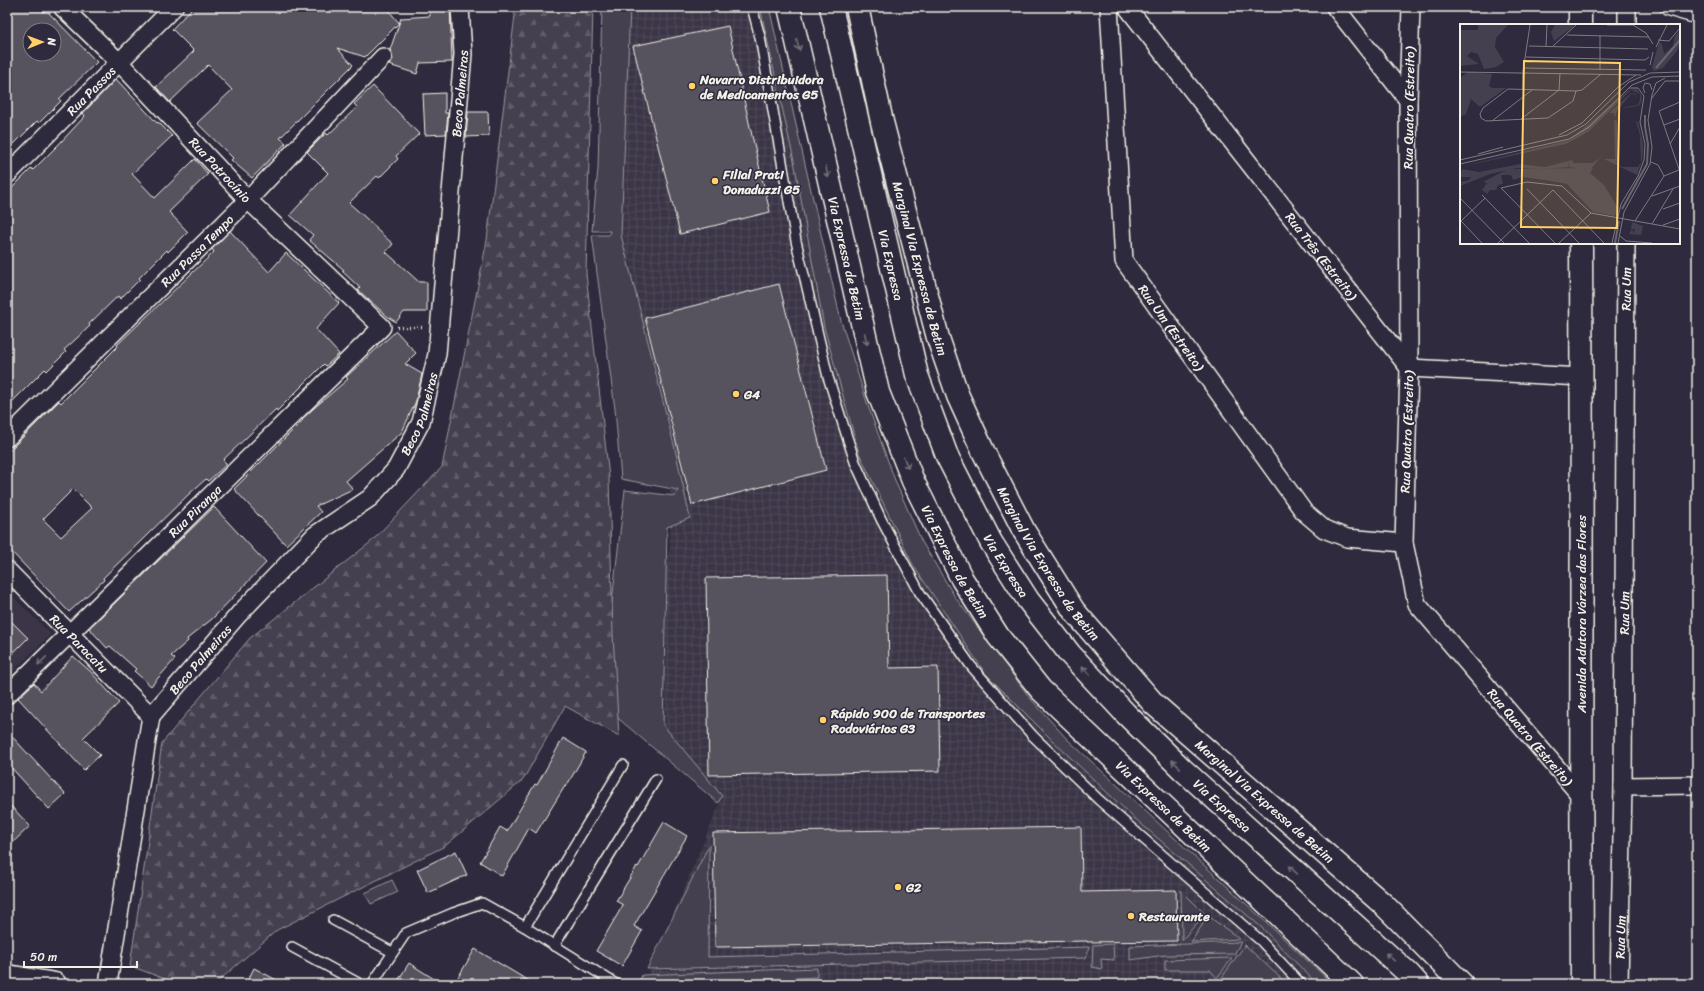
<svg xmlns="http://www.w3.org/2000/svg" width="1704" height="991" viewBox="0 0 1704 991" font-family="Sriracha,sans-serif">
	<defs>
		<pattern id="industrial-grid" width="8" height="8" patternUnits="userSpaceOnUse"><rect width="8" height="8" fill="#3b3647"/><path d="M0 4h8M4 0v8" fill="none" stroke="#4e4a59"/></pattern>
		<pattern id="forest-firs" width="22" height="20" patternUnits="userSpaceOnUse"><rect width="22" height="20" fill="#454050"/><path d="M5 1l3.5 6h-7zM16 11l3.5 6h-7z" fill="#605c69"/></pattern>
	</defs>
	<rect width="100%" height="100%" fill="#2f2a3d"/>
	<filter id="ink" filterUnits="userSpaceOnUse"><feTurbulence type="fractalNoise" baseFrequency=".025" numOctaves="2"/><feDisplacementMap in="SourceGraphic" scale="8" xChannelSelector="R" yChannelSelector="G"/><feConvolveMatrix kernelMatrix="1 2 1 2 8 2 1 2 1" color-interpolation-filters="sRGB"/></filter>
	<g filter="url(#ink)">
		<path fill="#3b3647" d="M7 591 51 634 7 677Z"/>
		<path fill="url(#industrial-grid)" d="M624 7H765L836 317 889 481 946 594 1038 716 1322 984H644L720 803 640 711 670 546V456L612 237Z"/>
		<path fill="#454050" stroke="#9c989c" d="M602 7H630L621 235 675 449 690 518 667 527 663 725 722 796 718 803 600 703 625 490 675 496 678 490 621 479 615 409 592 235H609L610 231H592L598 169Z
			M760 7H769L841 321 868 406 896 483 922 542 955 597 1030 698 1066 738 1333 984H1317L1261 927 1132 816 1052 740 985 673 913 565 859 453 824 327 794 161Z
			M709 845 708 957 1089 947 1086 958 647 969Z
			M392 880 398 892 371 904 365 893Z
			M1181 890 1205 914 1182 940Z
			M1208 916 1240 939 1191 942Z
			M1241 942 1234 954 1165 955 1130 960V946Z
			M1113 944 1114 960 1101 959 1102 969 1092 967 1093 945Z
			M1245 945 1287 984H1225L1220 980Z
			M1232 958 1217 978 1210 970H1165V960Z
			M817 968V977L685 984H638L642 975Z"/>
		<path fill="url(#forest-firs)" stroke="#9c989c" d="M512 7H593L586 274 609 477 613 635 619 736 565 706 523 780 445 846 277 930 215 984H179L130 966 162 743 250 638 372 541 442 467 487 240 515 15Z"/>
		<path fill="#56525f" stroke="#f4f1e8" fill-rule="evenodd" d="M7 7H40L44 12 46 10 97 62 59 99 61 101 39 123 37 121 14 144 13 143 7 149ZM30 30H54V54H30Z
			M193 7H386L399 23 365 57 337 48 353 65 280 138 286 143 252 178 231 160 233 158 197 123 232 90 208 65 170 102 156 87 194 51 172 29Z
			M429 7H450L452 62 420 63 417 74 389 65 393 59 390 50 401 18 430 16Z
			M728 26 750 127 770 212 680 234 633 46Z
			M116 79 157 123 158 122 172 136 132 174 155 198 195 159 208 174 169 212 188 232 168 252 167 250 139 278 140 279 120 299 118 296 89 324 90 326 64 350 66 352 47 371 45 369 7 407V193L32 168 33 170 59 144 85 116 83 113Z
			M373 86 419 134 396 156 398 159 379 178 377 176 349 203 377 228 376 229 393 244 386 252 419 282H427V312H404L396 322 388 317 358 290 360 288 342 271 344 270 309 240 313 235 290 215 328 173 307 152 326 133 328 135 357 107 354 104Z
			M445 93V113H448L446 134 425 135 423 94Z
			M468 112H488L489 136 466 137Z
			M230 231 269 272 286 253 339 303 316 329 339 354 326 366 324 364 277 411 276 409 223 460 227 464 208 481 206 479 189 494 103 578 104 580 69 612 7 547V453L59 401 61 403 118 346 117 345 214 252 212 249ZM73 489 92 508 61 537 43 519Z
			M779 284 826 470 692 505 645 318Z
			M396 331 416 353 405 364 422 374 416 401 402 432 346 481 353 489 316 506 321 512 286 545 234 489 303 420 302 419 314 408 348 379 346 377Z
			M214 507 266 563 212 619 187 639 188 641 171 656 175 659 151 686 134 671 136 669 110 646 107 648 89 628Z
			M887 575 889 668 938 667 940 771 709 775 706 578Z
			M7 617 28 638 7 659Z
			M73 656 90 671 119 703 83 738 100 755 84 770 18 698 34 683 41 691Z
			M7 731 65 794 49 809 7 763Z
			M563 738 586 752 566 787 565 786 536 833 529 828 502 876 480 862 500 827 507 831 535 784 537 785Z
			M7 802 30 826 7 848Z
			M664 822 687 836 634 926 642 931 622 966 596 951 623 905 616 901 637 866 638 867Z
			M1081 827 1082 892 1176 890 1177 941 1087 942V941L715 947 713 833Z
			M456 851 467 875 428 893 417 870Z
			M475 949 534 984H454Z
			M409 963 442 984H396Z
			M254 968 284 984H246Z"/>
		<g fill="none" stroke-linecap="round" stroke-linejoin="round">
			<defs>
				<path id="service" d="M752 7 760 37 796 241 828 377 855 462 881 519 920 593 971 666 1033 736 1099 800 1261 941 1301 984
					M333 920 392 952
					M525 927 623 765
					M554 946 656 779
					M292 947 360 984
					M372 984 406 933 453 913 482 903 525 927 616 984"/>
				<g id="minor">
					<path id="s1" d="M1109 7 1124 261 1304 512 1324 529 1347 538 1404 543"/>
					<path id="s2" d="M1127 7 1409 368 1582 377"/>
					<path d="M1335 7 1408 100"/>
					<path id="s3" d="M1411 7 1408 100 1409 368 1404 543 1417 604 1580 795"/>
					<path d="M1669 7 1697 15"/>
					<path d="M1627 25V7"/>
					<path id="s4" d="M7 175 174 7"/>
					<path id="s5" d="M7 438 248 200 383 57"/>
					<path id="s6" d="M7 570 151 716"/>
					<path id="s7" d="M7 695 382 327 248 200 119 62 62 7"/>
					<path id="s8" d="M151 716 239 614 315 535 370 498 396 469 421 422 437 354 463 54 460 7"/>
					<path d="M1623 786 1697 785"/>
					<path d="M108 984 151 716"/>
					<path id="s9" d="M1619 984 1623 786 1626 243"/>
				</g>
				<g id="tertiary">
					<path id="s10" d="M857 7 882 122 938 338 958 396 984 453 1024 531 1074 611 1154 704 1384 905 1462 984"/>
					<path d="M1580 7V25"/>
					<path d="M1581 243C1583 490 1580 737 1582 984"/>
				</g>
				<path id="secondary" d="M7 976 55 984"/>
				<g id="trunk">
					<path id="s11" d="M789 7 878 392 913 481 962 579 998 636 1041 690 1352 984"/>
					<path id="s12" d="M831 7 917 375 947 456 991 542 1028 600 1070 654 1126 714 1182 769 1409 974 1418 984"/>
				</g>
			</defs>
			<use href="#service" stroke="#f4f1e8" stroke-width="12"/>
			<use href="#minor" stroke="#f4f1e8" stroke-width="20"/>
			<use href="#tertiary" stroke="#f4f1e8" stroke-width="25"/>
			<use href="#secondary" stroke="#f4f1e8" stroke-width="25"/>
			<use href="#trunk" stroke="#f4f1e8" stroke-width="25"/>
			<path stroke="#f4f1e8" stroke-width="2.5" stroke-dasharray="1 3" stroke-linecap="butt" d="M397 327H424"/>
			<use href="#service" stroke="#2f2a3d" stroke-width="9"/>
			<use href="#minor" stroke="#2f2a3d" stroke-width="17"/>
			<use href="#tertiary" stroke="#2f2a3d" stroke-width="22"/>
			<use href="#secondary" stroke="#2f2a3d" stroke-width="22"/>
			<use href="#trunk" stroke="#2f2a3d" stroke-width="22"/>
		</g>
		<defs><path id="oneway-shaft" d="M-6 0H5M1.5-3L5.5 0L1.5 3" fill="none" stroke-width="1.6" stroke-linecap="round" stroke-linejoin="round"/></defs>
		<g stroke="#747079">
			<use href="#oneway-shaft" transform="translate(798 45) rotate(77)"/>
			<use href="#oneway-shaft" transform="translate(827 172) rotate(77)"/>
			<use href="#oneway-shaft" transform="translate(866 339) rotate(77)"/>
			<use href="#oneway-shaft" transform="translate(906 463) rotate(68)"/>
			<use href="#oneway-shaft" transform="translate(42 661) rotate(136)"/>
			<use href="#oneway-shaft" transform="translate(1086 671) rotate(-133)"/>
			<use href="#oneway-shaft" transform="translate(1176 764) rotate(-136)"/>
			<use href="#oneway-shaft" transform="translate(1293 870) rotate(-138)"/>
			<use href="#oneway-shaft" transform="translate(1390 957) rotate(-138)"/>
		</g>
	</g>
	<g fill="#ffd166" stroke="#2f2a3d" stroke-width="1.5">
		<circle cx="692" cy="86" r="4"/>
		<circle cx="715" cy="181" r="4"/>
		<circle cx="736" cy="394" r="4"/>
		<circle cx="823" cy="720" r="4"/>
		<circle cx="898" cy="887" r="4"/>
		<circle cx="1131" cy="916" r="4"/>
	</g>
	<g text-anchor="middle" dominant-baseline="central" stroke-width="3" stroke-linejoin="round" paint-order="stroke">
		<g font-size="13" font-weight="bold" fill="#f4f1e8" stroke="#2f2a3d" text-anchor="start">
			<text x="700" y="79">Navarro Distribuidora<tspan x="700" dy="15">de Medicamentos G5</tspan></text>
			<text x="723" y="174">Filial Prati<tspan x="723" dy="15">Donaduzzi G5</tspan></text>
			<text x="744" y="394">G4</text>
			<text x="831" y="713">Rápido 900 de Transportes<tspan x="831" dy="15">Rodoviários G3</tspan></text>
			<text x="906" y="887">G2</text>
			<text x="1139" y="916">Restaurante</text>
		</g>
		<g font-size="13" fill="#f4f1e8" stroke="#2f2a3d">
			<text stroke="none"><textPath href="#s4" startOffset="119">Rua Passos</textPath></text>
			<text stroke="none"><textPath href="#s8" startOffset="734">Beco Palmeiras</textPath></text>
			<text transform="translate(1409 108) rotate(-89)">Rua Quatro (Estreito)</text>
			<text transform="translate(220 170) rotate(47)">Rua Patrocínio</text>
			<text stroke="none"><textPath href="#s5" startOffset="267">Rua Passa Tempo</textPath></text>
			<text stroke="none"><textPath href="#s2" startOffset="316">Rua Três (Estreito)</textPath></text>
			<text stroke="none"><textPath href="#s11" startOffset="258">Via Expressa de Betim</textPath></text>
			<text stroke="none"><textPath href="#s12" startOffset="265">Via Expressa</textPath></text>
			<text stroke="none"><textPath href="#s10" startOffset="269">Marginal Via Expressa de Betim</textPath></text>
			<text stroke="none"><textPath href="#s9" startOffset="695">Rua Um</textPath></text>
			<text stroke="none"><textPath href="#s1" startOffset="336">Rua Um (Estreito)</textPath></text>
			<text stroke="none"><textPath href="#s8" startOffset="410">Beco Palmeiras</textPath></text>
			<text transform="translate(1407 432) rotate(-88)">Rua Quatro (Estreito)</text>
			<text stroke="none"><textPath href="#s7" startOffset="263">Rua Piranga</textPath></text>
			<text stroke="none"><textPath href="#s11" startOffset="582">Via Expressa de Betim</textPath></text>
			<text stroke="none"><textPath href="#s10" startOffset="593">Marginal Via Expressa de Betim</textPath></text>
			<text stroke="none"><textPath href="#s12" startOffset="589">Via Expressa</textPath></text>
			<text transform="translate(1581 614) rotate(-90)">Avenida Adutora Várzea das Flores</text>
			<text stroke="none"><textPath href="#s9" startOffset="371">Rua Um</textPath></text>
			<text stroke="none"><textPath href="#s6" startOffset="103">Rua Paracatu</textPath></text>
			<text stroke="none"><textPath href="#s8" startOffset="75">Beco Palmeiras</textPath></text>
			<text stroke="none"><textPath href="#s3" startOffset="773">Rua Quatro (Estreito)</textPath></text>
			<text stroke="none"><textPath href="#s10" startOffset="917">Marginal Via Expressa de Betim</textPath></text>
			<text stroke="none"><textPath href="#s12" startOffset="913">Via Expressa</textPath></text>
			<text stroke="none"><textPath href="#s11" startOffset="906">Via Expressa de Betim</textPath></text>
			<text stroke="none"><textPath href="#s9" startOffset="47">Rua Um</textPath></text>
		</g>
	</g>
	<g transform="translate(1460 24)">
		<rect width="220" height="220" fill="#2f2a3d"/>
		<path d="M176 65 181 70 182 75 180 81 177 82 165 84 164 87 165 83 178 81 180 76V70L171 66 128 108 106 120 0 143 109 116 169 66ZM171 69 176 70 177 72V74L176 71 171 70 157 87 155 94 154 89H149ZM154 96 157 97 158 141 162 143H178L181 138 180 111 176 98 172 97 178 98 183 119V127L182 136 177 151 144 135H155ZM140 134 130 146 109 143 110 138 108 143 84 145 57 144 30 150 0 162V158L9 156 11 153H0L2 145 19 148 60 140 85 143 112 136 113 139H132ZM172 198 183 202 181 211 169 210 172 205 174 209 175 205H171Z" fill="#454050"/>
		<path d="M18 1H48L36 14 35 23 44 38 36 43 24 45 18 30 11 28 7 32 19 40 0 42V6H18ZM95 1H113V3L94 17 91 8ZM220 6V21L217 27 203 44 194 47 192 43 199 18 202 20 204 30 213 22 215 12ZM8 48 32 50 29 62 32 64H46L20 83 11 75 6 90 0 93V54ZM133 144 130 149 144 161 158 184 155 192 133 188 107 160 85 156 63 153 53 156 51 151H41L43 160 38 161 36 166H30L27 170 22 166 27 159 23 158 48 145Z" fill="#454050"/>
		<path fill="none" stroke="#6a6670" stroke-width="2" d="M196 44 220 16M162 185 187 140 188 120 185 103V91M155 219 159 197"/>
		<path fill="none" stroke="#7e7a81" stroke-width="1" d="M147 1H174M173 1 186 9 193 20M107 11 189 13M198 16 209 17 220 4M69 22 188 25M86 22 87 1M93 22 116 1M196 23 207 1M66 33 185 36 189 33M190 41 193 28M63 44 186 46M140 46V12M0 48 181 51M63 65V47L70 1M116 67 113 77 88 94 26 97 21 94 20 90 23 84 48 65 116 67 122 66 141 50M185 69 183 64 185 59 190 60 192 66M192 74 205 57H220M220 78 199 87 220 148M61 95 99 66 100 49M32 97 72 66M204 101 220 95M99 111 122 99 158 63 176 51M210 120 220 103M18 130 43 123M0 136 107 111 126 100 169 58 190 49 220 48M191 138 198 141 204 152M0 140 109 115 129 103 172 61 192 53 220 52M204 152 219 146M67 165 119 219M22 171 69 219M192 172 220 162M1 175 44 219M203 185 220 179M131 189 220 205M0 196 22 219M175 197 204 152M0 198 25 174M192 200 213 165M203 201 220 195M160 212 166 217 192 219M38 219 93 166 144 219M95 219 41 164 67 158 102 162 131 189M99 219 131 189M152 219 161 180 178 152 184 136 185 120 180 98 184 72 178 64H169M158 219 164 188 190 140 192 123 188 96 192 71 196 59 205 54"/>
		<path fill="#ffd166" fill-opacity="0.15" stroke="#ffd166" stroke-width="2" d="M64 37 160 39 157 204 61 203Z"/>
		<rect width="220" height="220" fill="none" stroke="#f4f1e8" stroke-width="2"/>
	</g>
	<rect width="1704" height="991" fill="none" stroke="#2f2a3d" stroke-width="24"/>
	<rect x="12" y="12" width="1680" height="967" fill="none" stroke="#f4f1e8" stroke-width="1.5" filter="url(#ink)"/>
	<g transform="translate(42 42) rotate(89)"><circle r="19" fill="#2f2a3d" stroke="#7e7a81"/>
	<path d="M0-3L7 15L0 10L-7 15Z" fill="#ffd166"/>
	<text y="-6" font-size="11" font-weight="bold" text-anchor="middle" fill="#f4f1e8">N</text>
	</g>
	<path d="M24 961v6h113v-6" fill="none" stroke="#f4f1e8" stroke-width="2"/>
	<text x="30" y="961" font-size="12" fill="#f4f1e8" stroke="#2f2a3d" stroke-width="3" paint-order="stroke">50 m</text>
</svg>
